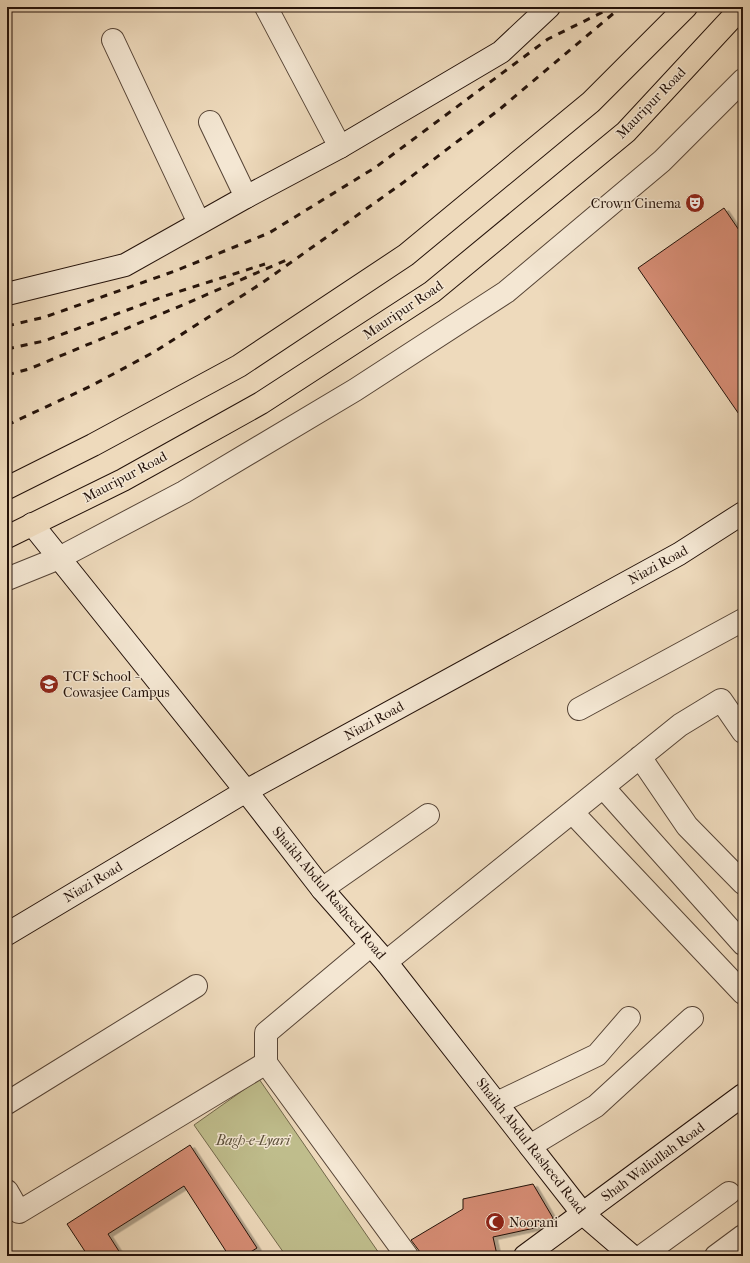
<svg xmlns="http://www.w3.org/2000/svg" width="750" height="1263" viewBox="0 0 750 1263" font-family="'IM FELL French Canon',serif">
	<defs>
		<filter id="shadow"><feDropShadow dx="4.5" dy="2.5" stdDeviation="0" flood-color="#0004"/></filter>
	</defs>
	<rect width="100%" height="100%" fill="#eedabc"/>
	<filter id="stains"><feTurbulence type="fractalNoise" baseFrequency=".005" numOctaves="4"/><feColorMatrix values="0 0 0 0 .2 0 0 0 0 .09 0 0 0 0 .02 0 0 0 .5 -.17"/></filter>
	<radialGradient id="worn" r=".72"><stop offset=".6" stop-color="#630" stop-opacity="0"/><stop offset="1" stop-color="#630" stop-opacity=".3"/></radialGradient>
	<path fill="#bfbd8c" stroke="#72684b" d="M259 1079 381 1256H286L194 1125Z"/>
	<path fill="#d68d74" stroke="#24120a" filter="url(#shadow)" d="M724 208 743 236V420L638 268Z
		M190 1145 257 1248 244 1256H229L184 1186 108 1234 122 1256H88L67 1224Z
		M533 1184 553 1218 544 1226 493 1237 497 1255 495 1256H423L411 1240 463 1209V1199Z"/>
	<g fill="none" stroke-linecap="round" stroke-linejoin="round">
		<defs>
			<path id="street" d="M266 7 340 147
				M113 40 199 223
				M210 122 246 197
				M7 579 59 558 184 492 355 390 506 292 662 161 743 80
				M579 709 743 620
				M640 757 687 826 743 883
				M603 787 743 944
				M572 812 743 993
				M322 889 428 815
				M371 945 266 1033V1063L407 1256
				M386 962 680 725 721 700 743 732
				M7 1103 196 986
				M497 1103 597 1055 629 1018
				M530 1146 596 1106 692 1018
				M7 1191 19 1212 266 1063
				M642 1256 729 1193
				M716 1256 743 1236"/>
			<path id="secondary" d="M7 294 125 265 246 197 340 147 501 52 549 7
				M32 524 246 791 322 889 386 962 583 1214 632 1256
				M7 934 246 791 679 554 743 513
				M525 1256 743 1095"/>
			<path id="highway" d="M7 488 93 445 239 366 406 255 591 102 686 7
				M7 537 123 480 261 403 432 292 626 132 742 7"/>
		</defs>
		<use href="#street" stroke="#564436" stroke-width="24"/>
		<use href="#secondary" stroke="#24120a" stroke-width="24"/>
		<use href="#highway" stroke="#24120a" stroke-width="24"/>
		<use href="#street" stroke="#f4e7d3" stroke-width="22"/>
		<use href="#secondary" stroke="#f4e7d3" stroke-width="22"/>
		<use href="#highway" stroke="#eedabc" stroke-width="22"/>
		<path stroke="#24120a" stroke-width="3" stroke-dasharray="7 7" stroke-linecap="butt" d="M7 326 45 317 175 271 269 233 376 167 548 39 613 7
			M7 349 44 341 165 296 265 264
			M7 375 29 369 185 304 291 258
			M7 425 91 386 154 352 262 283 404 182 500 109 621 7"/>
	</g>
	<defs>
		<symbol id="theatre-disc" viewBox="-11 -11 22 22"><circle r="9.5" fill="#8f2418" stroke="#f4e7d3"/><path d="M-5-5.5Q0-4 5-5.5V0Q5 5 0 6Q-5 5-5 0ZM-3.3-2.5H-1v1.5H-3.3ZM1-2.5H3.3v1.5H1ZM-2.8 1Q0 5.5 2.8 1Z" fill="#fff"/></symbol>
		<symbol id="school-disc" viewBox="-11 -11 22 22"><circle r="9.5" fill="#8f2418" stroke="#f4e7d3"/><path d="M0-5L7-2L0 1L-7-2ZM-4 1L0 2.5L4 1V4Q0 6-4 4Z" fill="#fff"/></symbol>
		<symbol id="mosque-disc" viewBox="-11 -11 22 22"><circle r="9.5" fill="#8f2418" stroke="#f4e7d3"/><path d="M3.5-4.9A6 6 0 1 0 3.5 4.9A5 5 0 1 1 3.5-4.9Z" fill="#fff"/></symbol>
	</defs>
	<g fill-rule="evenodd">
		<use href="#theatre-disc" x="684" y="192" width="22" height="22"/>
		<use href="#school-disc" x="38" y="673" width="22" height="22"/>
		<use href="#mosque-disc" x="484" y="1211" width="22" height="22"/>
	</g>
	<g text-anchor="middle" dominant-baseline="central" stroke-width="3" stroke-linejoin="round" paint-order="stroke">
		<g font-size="14" fill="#24120a" stroke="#f4e7d3">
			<text transform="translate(651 103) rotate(-46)">Mauripur Road</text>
			<text transform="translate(403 310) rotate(-34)">Mauripur Road</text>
			<text transform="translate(125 477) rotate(-28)">Mauripur Road</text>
			<text transform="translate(658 565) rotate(-29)">Niazi Road</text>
			<text transform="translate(374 721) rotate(-29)">Niazi Road</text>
			<text transform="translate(93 882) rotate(-31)">Niazi Road</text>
			<text transform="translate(329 893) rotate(50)">Shaikh Abdul Rasheed Road</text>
			<text transform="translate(531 1146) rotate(52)">Shaikh Abdul Rasheed Road</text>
			<text transform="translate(653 1162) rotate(-36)">Shah Waliullah Road</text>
		</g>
		<g font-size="14" fill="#24120a" stroke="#f4e7d3" text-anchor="start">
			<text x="681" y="203" text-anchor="end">Crown Cinema</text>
			<text x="63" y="676">TCF School -<tspan x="63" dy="16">Cowasjee Campus</tspan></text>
			<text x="509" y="1222">Noorani</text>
		</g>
		<g font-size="14" font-style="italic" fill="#5a4e38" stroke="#f4e7d3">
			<text x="253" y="1140">Bagh-e-Lyari</text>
		</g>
	</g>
	<rect width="750" height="1263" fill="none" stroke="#eedabc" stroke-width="24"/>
	<rect x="8" y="8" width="734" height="1247" fill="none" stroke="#24120a" stroke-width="2"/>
	<rect x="12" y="12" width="726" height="1239" fill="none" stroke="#24120a"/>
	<rect width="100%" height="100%" filter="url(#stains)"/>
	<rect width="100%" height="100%" fill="url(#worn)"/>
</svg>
